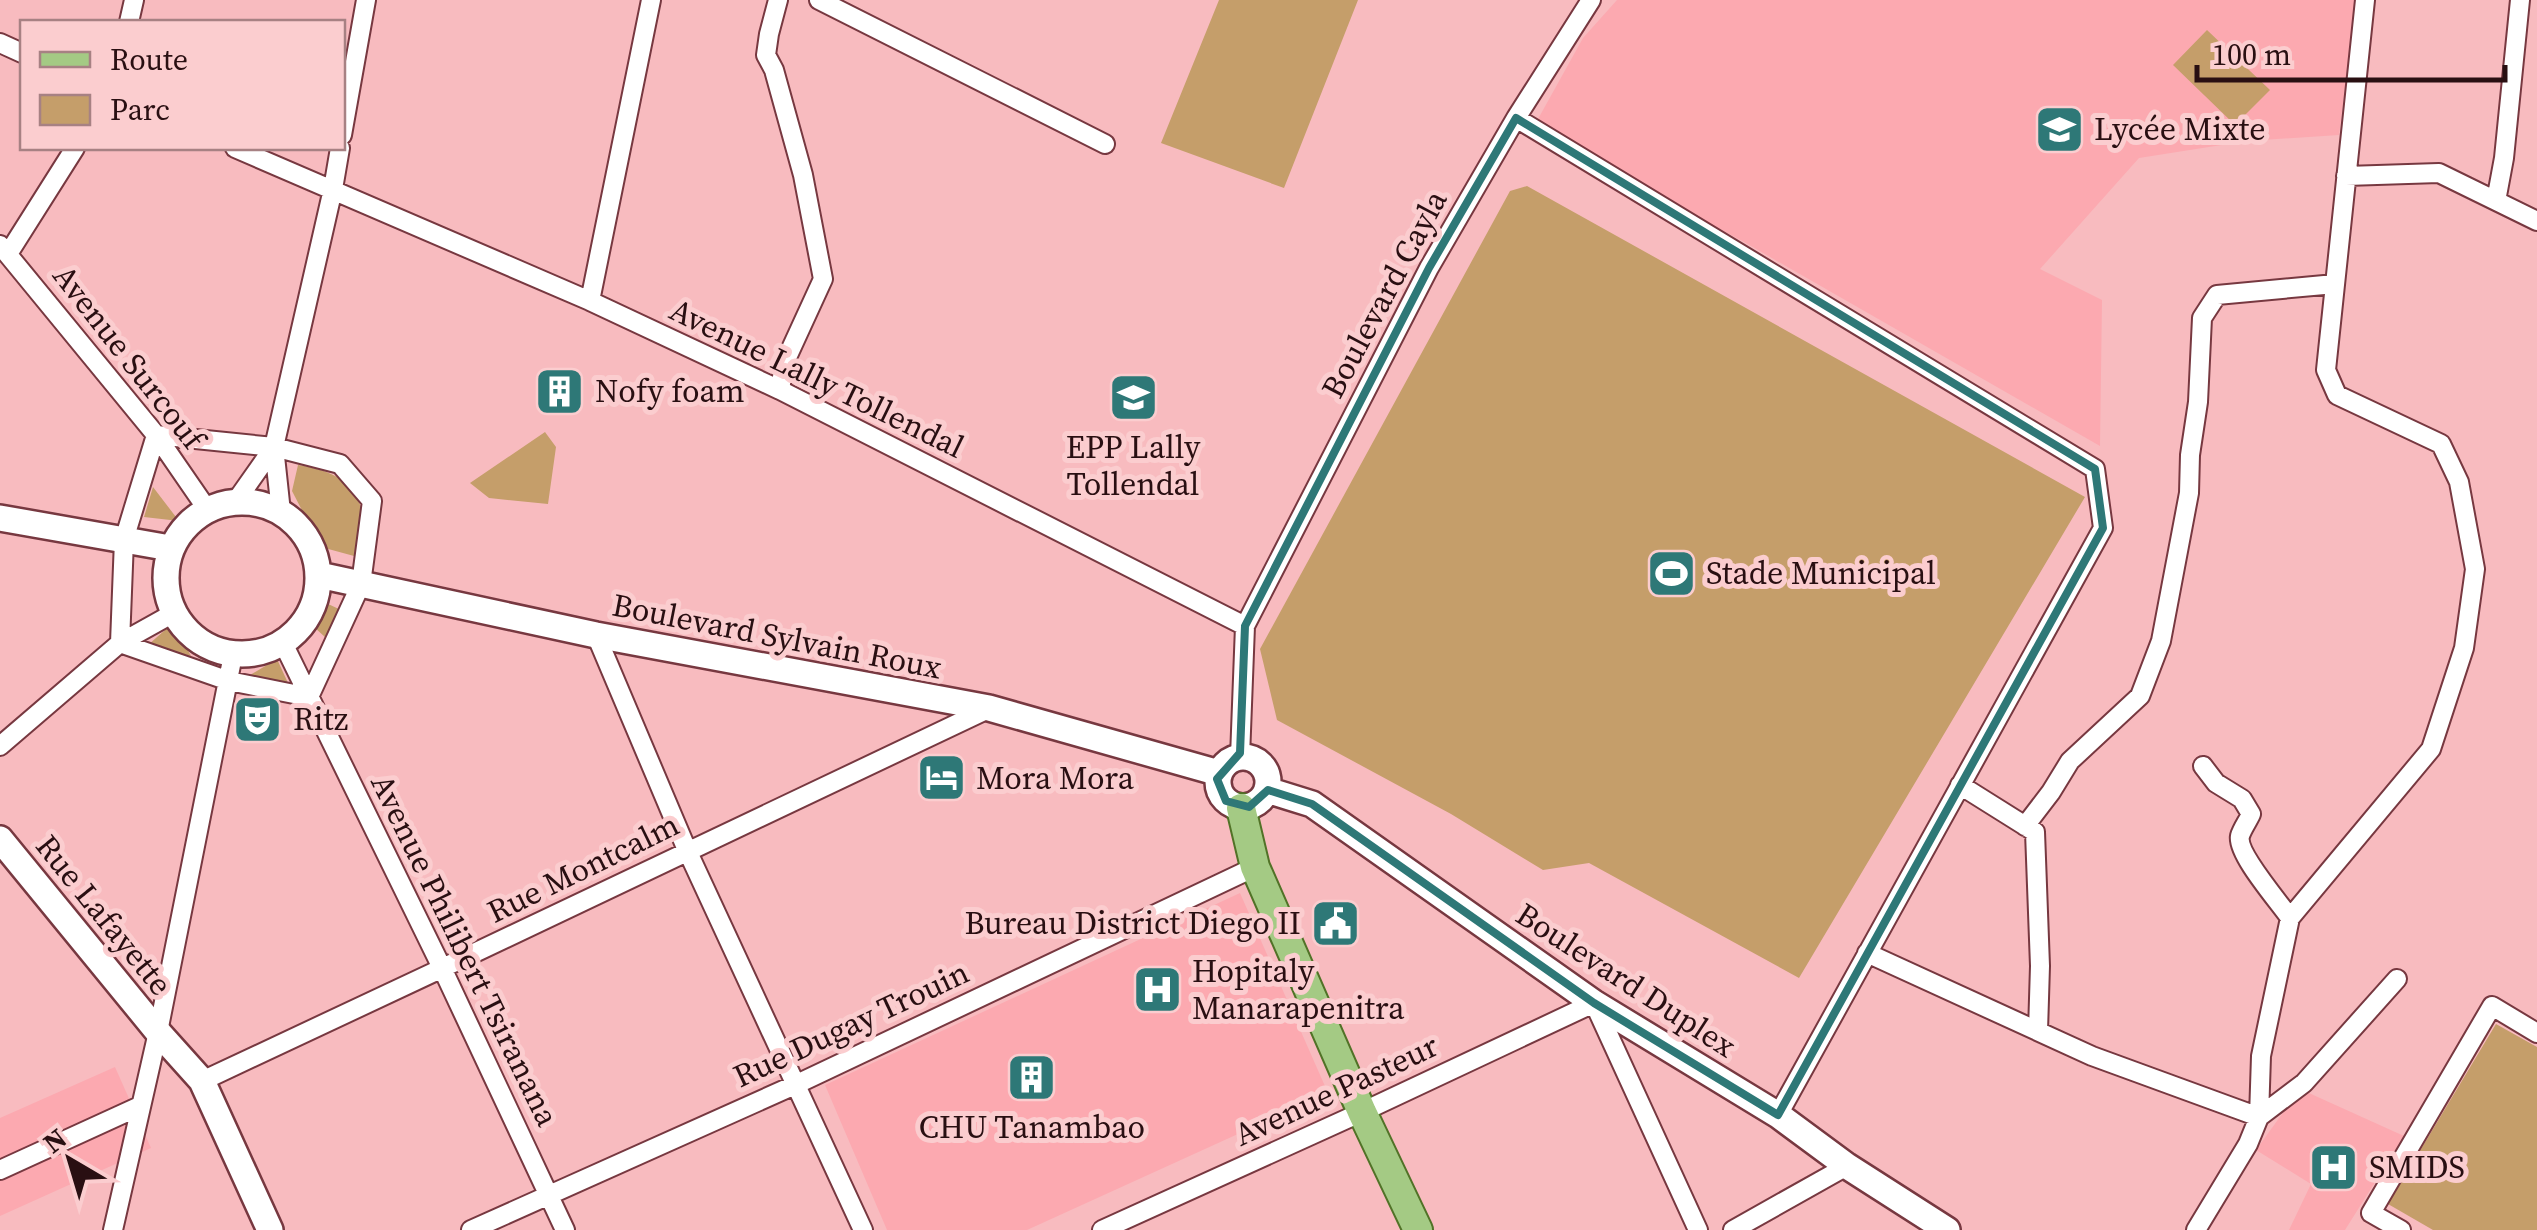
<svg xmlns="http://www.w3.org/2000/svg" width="2537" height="1230" viewBox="0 0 2537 1230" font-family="'Source Serif 4',serif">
	<rect width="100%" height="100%" fill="#f8bbbf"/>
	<path fill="#fca9b0" d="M1617 0H2356L2339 135 2247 141 2139 158 2040 269 2102 300 2100 446 1744 242 1533 128 1583 38Z
		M1240 893 1328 1093 1027 1230H887L825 1085Z
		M115 1067 151 1148 0 1216V1118Z
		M2300 1089 2404 1136 2345 1230H2289L2311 1184 2256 1150Z"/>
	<path fill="#c59e6a" d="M1219 0H1358L1284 188 1161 143Z
		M2207 30 2270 90 2235 125 2173 65Z
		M1527 186 2085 497 1799 978 1589 863 1543 870 1451 814 1277 720 1260 649 1510 191Z
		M545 432 556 447 548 504 489 498 470 483Z
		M298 465C324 469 354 478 361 508 364 518 356 544 354 556L321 547 292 491Z
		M153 487 179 521 144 517Z
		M326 603 341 610 326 638 314 627Z
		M173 623 191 656 148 645Z
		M277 659 288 683 250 675Z
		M2496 1024 2537 1047V1230H2433L2388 1204Z"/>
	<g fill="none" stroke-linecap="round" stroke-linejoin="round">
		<defs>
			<path id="street" d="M778 0 769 34 766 55 774 70 803 175 823 279 784 364 780 390
				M819 0 1105 144
				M129 22 134 0
				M0 43 22 53
				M1516 118 2095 469 2103 528 1778 1115
				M342 135 366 0
				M235 148 590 301 780 390 1245 626
				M2346 176 2439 173 2537 221
				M2496 201 2504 158 2520 0
				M0 245 156 435 207 509
				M8 254 75 148
				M590 301 651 0
				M156 435 274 447 340 464 372 501 361 584 309 697 229 681 120 643 124 540Z
				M274 447 281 512
				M236 501 274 447 333 189 340 148
				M596 635 687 850 863 1230
				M283 643 443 970 565 1230
				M0 746 120 643 172 614
				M1240 757 1245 626 1429 268 1516 118 1591 0
				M2203 766 2216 783 2242 799 2251 814C2248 821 2242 829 2240 836 2236 853 2279 902 2290 918
				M1960 785 2035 832 2040 966 2038 1031
				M2025 826 2051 792 2070 761 2140 696 2161 641 2189 493 2190 455 2198 402 2202 318 2217 295 2335 284
				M1867 953 2092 1056 2259 1117 2304 1083 2397 979
				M202 1081C465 959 726 832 988 709
				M0 1170 140 1106
				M113 1230 158 1032 233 655
				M471 1230 797 1084 1255 867
				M1102 1230 1362 1112 1594 1003 1698 1230
				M1733 1230 1847 1166
				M2196 1230 2248 1144 2259 1117 2261 1056 2290 918 2431 749 2464 648 2475 569 2459 482 2441 444 2337 395 2326 370 2365 0
				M2401 1230 2371 1213 2492 1006 2537 1033"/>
			<path id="secondary" d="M166 578a76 76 0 1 1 152 0a76 76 0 1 1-152 0Z
				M0 518 170 548
				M319 575 596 635 989 708 1219 773
				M1218 782a25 25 0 1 1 50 0a25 25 0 1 1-50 0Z
				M1267 790 1312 804 1594 1003 1778 1115 1847 1166 1947 1230
				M0 839 158 1032 202 1081 270 1230"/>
			<path id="primary" d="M1241 808 1255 867 1362 1112 1418 1230"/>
		</defs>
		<use href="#street" stroke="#773840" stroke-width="22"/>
		<use href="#secondary" stroke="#773840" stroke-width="30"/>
		<use href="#primary" stroke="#517227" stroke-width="32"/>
		<use href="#street" stroke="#fff" stroke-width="18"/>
		<use href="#secondary" stroke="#fff" stroke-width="25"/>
		<use href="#primary" stroke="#a4ca84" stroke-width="28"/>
	</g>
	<path fill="none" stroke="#2e7877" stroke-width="8" stroke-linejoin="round" d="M1516 118 2095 469 2103 528 1778 1115 1594 1003 1312 804 1268 790 1249 807 1226 801 1217 779 1240 753 1245 626 1429 268Z"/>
	<defs>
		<symbol id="school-square" viewBox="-11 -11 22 22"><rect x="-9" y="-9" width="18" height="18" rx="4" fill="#2e7877" stroke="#fbcdcf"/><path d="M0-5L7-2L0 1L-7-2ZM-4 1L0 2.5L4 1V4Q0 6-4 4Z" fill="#fff"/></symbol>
		<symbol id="building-square" viewBox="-11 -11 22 22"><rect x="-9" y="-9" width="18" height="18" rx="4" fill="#2e7877" stroke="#fbcdcf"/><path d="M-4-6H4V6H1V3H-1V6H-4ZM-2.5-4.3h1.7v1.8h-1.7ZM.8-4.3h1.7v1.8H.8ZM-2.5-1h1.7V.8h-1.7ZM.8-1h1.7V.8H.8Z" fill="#fff"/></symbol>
		<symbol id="stadium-square" viewBox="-11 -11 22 22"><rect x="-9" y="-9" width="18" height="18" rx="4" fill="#2e7877" stroke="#fbcdcf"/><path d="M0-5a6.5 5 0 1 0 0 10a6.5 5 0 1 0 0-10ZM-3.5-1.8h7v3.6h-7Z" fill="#fff"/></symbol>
		<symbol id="theatre-square" viewBox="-11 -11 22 22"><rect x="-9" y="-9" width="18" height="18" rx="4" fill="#2e7877" stroke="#fbcdcf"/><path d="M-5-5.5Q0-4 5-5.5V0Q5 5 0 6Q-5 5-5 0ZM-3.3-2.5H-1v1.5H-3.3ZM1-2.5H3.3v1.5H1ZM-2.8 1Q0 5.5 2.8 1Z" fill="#fff"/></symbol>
		<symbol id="hotel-square" viewBox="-11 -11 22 22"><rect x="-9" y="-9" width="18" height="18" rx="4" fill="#2e7877" stroke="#fbcdcf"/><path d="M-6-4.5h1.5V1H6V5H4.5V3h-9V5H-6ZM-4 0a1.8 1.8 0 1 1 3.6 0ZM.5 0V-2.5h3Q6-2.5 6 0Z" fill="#fff"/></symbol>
		<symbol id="civic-square" viewBox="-11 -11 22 22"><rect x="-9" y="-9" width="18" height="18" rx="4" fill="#2e7877" stroke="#fbcdcf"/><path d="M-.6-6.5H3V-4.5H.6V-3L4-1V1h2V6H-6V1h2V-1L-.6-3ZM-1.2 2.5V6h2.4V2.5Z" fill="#fff"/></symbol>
		<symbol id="hospital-square" viewBox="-11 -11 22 22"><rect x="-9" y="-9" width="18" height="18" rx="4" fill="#2e7877" stroke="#fbcdcf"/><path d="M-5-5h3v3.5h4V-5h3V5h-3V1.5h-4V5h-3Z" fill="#fff"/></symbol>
	</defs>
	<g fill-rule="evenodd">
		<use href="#school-square" x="2032" y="102" width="55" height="55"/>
		<use href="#building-square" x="532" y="364" width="55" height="55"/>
		<use href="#school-square" x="1106" y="370" width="55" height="55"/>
		<use href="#stadium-square" x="1644" y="546" width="55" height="55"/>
		<use href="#theatre-square" x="230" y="692" width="55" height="55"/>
		<use href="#hotel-square" x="914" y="750" width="55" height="55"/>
		<use href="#civic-square" x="1308" y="896" width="55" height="55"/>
		<use href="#hospital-square" x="1130" y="962" width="55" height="55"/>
		<use href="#building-square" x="1004" y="1050" width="55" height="55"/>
		<use href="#hospital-square" x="2306" y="1140" width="55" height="55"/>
	</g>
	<g text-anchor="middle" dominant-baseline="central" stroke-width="10" stroke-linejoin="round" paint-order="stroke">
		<g font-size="32" fill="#290f12" stroke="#fbcdcf" text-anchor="start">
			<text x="2094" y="129">Lycée Mixte</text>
			<text x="595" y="391">Nofy foam</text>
			<text x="1133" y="447" text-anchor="middle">EPP Lally<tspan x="1133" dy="37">Tollendal</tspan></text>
			<text x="1706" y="573">Stade Municipal</text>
			<text x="293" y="719">Ritz</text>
			<text x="976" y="778">Mora Mora</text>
			<text x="1301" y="923" text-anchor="end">Bureau District Diego II</text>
			<text x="1192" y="971">Hopitaly<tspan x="1192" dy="37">Manarapenitra</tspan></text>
			<text x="1032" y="1127" text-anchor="middle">CHU Tanambao</text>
			<text x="2369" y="1167">SMIDS</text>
		</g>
		<g font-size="32" fill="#290f12" stroke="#fbcdcf">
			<text transform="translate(1384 294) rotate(-62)">Boulevard Cayla</text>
			<text transform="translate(129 357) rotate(52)">Avenue Surcouf</text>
			<text transform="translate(817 378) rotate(26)">Avenue Lally Tollendal</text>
			<text transform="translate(777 636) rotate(11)">Boulevard Sylvain Roux</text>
			<text transform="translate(583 868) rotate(-26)">Rue Montcalm</text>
			<text transform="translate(104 915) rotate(51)">Rue Lafayette</text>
			<text transform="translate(465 950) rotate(64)">Avenue Philibert Tsiranana</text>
			<text transform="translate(1626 980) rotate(33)">Boulevard Duplex</text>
			<text transform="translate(851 1024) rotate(-25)">Rue Dugay Trouin</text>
			<text transform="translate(1336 1090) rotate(-25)">Avenue Pasteur</text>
		</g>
	</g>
	<rect x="20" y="20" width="325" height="130" fill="#fbcdcf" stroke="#a78183" stroke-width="2.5"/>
	<rect x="40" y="52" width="50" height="15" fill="#a4ca84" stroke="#a78183" stroke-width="2.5"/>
	<text x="110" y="70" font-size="30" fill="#290f12">Route</text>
	<rect x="40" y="95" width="50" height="30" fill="#c59e6a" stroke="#a78183" stroke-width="2.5"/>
	<text x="110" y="120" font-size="30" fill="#290f12">Parc</text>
	<g transform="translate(70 1160) rotate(322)" stroke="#fbcdcf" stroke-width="8" paint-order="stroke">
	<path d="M0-8L18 38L0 25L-18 38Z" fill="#290f12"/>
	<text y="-15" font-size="28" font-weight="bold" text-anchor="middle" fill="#290f12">N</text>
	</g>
	<path d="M2197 65v15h308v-15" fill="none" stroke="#290f12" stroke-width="5"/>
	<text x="2212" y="65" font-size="30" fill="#290f12" stroke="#fbcdcf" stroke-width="8" paint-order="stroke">100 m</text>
</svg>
